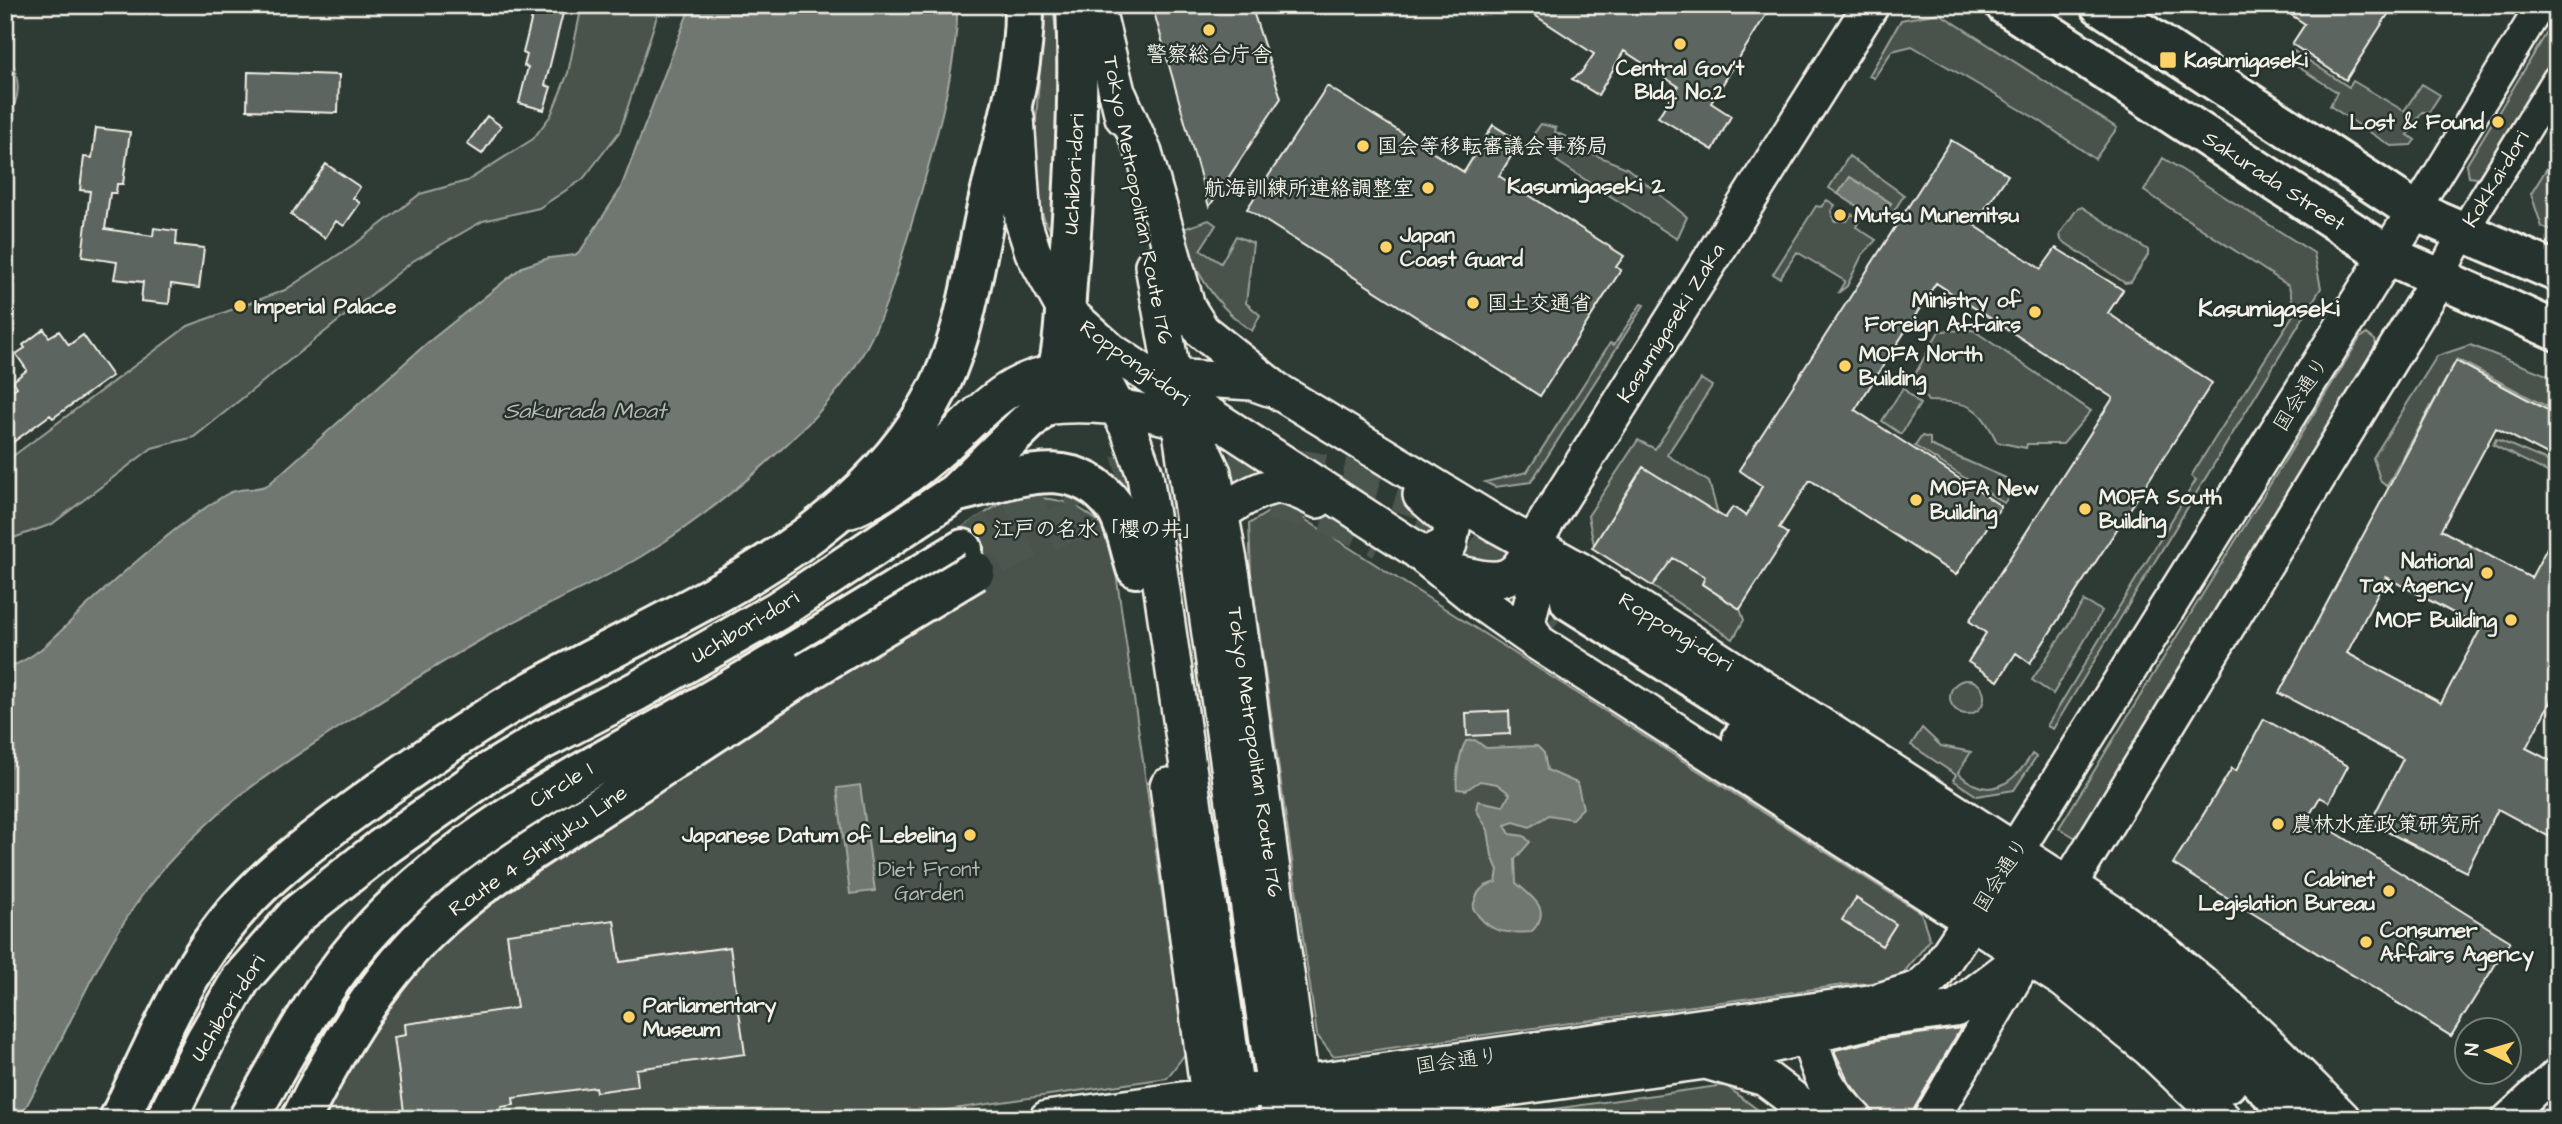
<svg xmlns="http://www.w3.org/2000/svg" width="2562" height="1124" viewBox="0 0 2562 1124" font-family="'Architects Daughter','Klee One',sans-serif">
	<rect width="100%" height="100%" fill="#2e3b34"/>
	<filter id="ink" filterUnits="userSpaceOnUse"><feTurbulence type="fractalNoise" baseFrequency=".0143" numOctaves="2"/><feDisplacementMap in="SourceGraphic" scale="14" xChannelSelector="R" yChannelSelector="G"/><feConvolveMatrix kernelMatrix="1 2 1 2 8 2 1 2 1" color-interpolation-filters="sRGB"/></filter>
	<g filter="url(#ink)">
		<path fill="#48524c" stroke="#9ea29a" stroke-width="2" d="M312 5H466L399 9Z
			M582 5H656L658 13 620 131 583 179 539 208 483 221 413 261 194 437 152 448 52 524 5 541V462L188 326 285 290 359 241 420 194 467 181 533 139 551 115 568 73Z
			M1045 5H1053C1062 81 1058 155 1050 230 1020 185 1044 60 1045 5Z
			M1939 13 2117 128 2095 159 2040 121 1912 46 1892 51 1874 78 1869 76 1901 20Z
			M2557 16V51L2482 174 2476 178 2469 177 2467 164Z
			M5 47C18 70 26 97 5 118Z
			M2294 51 2349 87 2353 81 2404 111 2422 84 2440 95 2429 112H2422L2408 135 2415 140 2411 145 2391 146 2330 106 2337 92 2289 61Z
			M1541 124 1556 128 1555 132 1584 145 1583 150 1627 168 1687 217 1677 239 1558 162 1533 135Z
			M2557 152V233L2542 227 2531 194Z
			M1849 156 1904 195 1887 222 1881 218 1891 203 1850 177 1838 194 1829 188Z
			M2163 158 2314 253 2321 288 2053 729 2047 726 2196 480 2191 476 2295 312 2289 286 2144 191Z
			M1827 200 1835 205 1831 211 1834 221H1847L1852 214 1860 219 1856 227 1876 240 1862 255 1847 286 1838 293 1845 281 1797 252 1780 278 1773 274 1816 206 1821 207Z
			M2082 207 2148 250V255L2131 282 2125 283 2061 240 2060 234 2077 209Z
			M1209 220 1216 225 1200 250 1221 263 1236 236 1253 243 1246 303 1260 315 1252 331C1215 307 1194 271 1180 230Z
			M1641 304 1644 305 1531 482 1495 487 1485 482 1527 472 1610 343 1614 345Z
			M1973 330 2091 411 2063 444H2027L2026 448 1997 442C1979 405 1970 402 1928 401L1913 378 1939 331Z
			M2367 334 2375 340 2376 346 2076 838 2059 828 2360 338Z
			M2470 345 2557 379V412L2457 359 2387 486 2381 482 2373 458 2437 356Z
			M1701 379 1712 386 1667 455 1709 482 1718 514 1643 467 1620 503 1695 551 1692 569 1705 577 1702 584 1740 609 1744 620 1733 639 1652 586 1615 516 1594 545 1588 516 1638 440 1655 449Z
			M1903 388 1920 404 1901 434 1882 421Z
			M1922 436 1930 438V445L2006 478 2009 496 2004 503 1915 446Z
			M2496 439 2557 465V477L2493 445Z
			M1011 497C1061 498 1071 498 1110 531L1185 1054 1167 1078 884 1119H318C352 1055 394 998 440 942L953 533Z
			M1281 504 1921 913 1930 940 1897 981 1843 985 1333 1056 1317 1035 1251 574 1249 524Z
			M2084 601 2102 611 2053 694 2032 680Z
			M1950 697a17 17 0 1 1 34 0a17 17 0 1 1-34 0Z
			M1922 728 1941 746 1971 752 1958 773C1988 802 2013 785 2032 754L2036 757 2014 790 1977 796 1953 780 1956 775 1911 745Z
			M1725 1085 1770 1119H1482Z"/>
		<path fill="#6f7770" stroke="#a4a8a0" stroke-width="2" d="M691 5H957C959 61 933 151 917 206 901 257 887 316 858 362 817 428 712 513 645 554 600 582 551 602 504 627 446 659 390 694 335 730 296 756 254 782 218 814 191 839 162 866 141 897 95 961 66 1035 28 1103L19 1119H5V668C41 659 66 623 93 600 130 566 184 519 227 494 239 487 255 491 268 485L426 344 522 267 549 258 575 255 581 250 620 190Z
			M1850 177 1891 203 1880 221 1838 194Z
			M1475 740 1486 748 1537 746 1544 753 1547 770 1577 783 1583 808 1572 819 1549 815 1530 827 1514 822 1505 825 1510 834 1524 836 1530 842 1515 859 1516 883C1532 897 1554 910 1531 932 1504 934 1488 933 1473 908 1476 892 1481 886 1496 882L1498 870 1492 856 1488 830 1476 809 1478 801 1503 806 1510 794 1497 784 1480 781 1466 790 1457 789C1455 778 1460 751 1466 741Z
			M860 785 875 891 850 894 837 788Z"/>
		<path fill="#5c655e" stroke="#f4f1e8" stroke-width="2" fill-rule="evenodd" d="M535 5H565L545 85 551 87 544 110 519 103 528 67 524 66 527 55 523 53Z
			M1152 5H1251L1281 98 1209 207Z
			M1519 5H1772L1711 103 1731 116 1713 150 1658 117 1678 86 1624 51 1598 95 1572 79 1581 73 1594 54Z
			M2276 5H2394L2346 80 2292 44 2305 24Z
			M248 72 339 75 338 113 247 110Z
			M1327 86 1464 172 1493 125 1520 142 1499 176 1624 256 1616 267 1621 270 1540 396 1247 209Z
			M487 116 501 126 482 154 467 144Z
			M96 128 130 132 123 184H117L116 193H110L105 229 153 236 154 228 177 231 176 245 204 248 199 288 171 284 169 304 141 301 143 282 114 279 117 262 82 257 90 191 80 190 84 157 92 158Z
			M1951 140 2008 175 1974 225 2041 269 2056 248 2123 290 2108 313 2212 383 2030 663 2016 653 1998 681 1968 662 1986 633 1969 621 2113 398 1936 283 1855 410 2001 506 1956 575 1810 480 1779 528 1788 534 1740 609 1702 584 1705 577 1673 558 1652 586 1592 548 1643 467 1725 518 1733 507 1746 516 1762 486 1739 470Z
			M326 164 360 187 353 198 360 203 344 226 336 221 325 238 291 215Z
			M44 329 49 337 59 331 69 345 83 335 112 376 53 418 50 415 5 448V396L17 387 13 381 27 370 16 354 25 348 23 345Z
			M2456 361 2557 415V460L2496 428 2441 530 2531 578 2557 529V689L2526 748 2557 764V841L2498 809 2466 872 2370 823 2403 759 2279 693ZM2386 577 2481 628 2441 703 2347 653Z
			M1509 711 1510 734 1467 736 1466 713Z
			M2264 719 2348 766 2329 802 2320 797 2309 816 2510 941 2451 1036 2173 864 2232 768 2236 771Z
			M1856 898 1896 924 1882 946 1842 920Z
			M614 920 620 962 730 947 745 1054 636 1069 638 1086 596 1092 595 1087 513 1098 514 1105 501 1107 503 1119H405L394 1037 406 1035 405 1024 517 1008 507 934Z
			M1961 1028 1914 1109 1911 1119H1877L1849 1082 1835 1053V1050L1882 1039Z"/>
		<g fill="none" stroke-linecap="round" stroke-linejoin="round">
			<path stroke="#4c564f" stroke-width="38" stroke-dasharray="38 19" stroke-linecap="butt" d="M1421 515 1545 586
				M963 549C994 529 1025 508 1060 494 1186 441 1329 461 1453 512
				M996 558C1115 487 1258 472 1382 540
				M1504 587 1558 622"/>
			<defs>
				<path id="minor" d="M2415 211 2541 5
					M2438 280 2463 232 2557 79
					M2506 1119 2557 1072"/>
				<path id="major" d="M1096 5 1123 117
					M1119 96 1144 153 1187 307 1202 331 1276 390 1496 524 1579 570 2110 912C2200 975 2266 1041 2343 1119
					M1016 117 1023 221 1033 252 1065 310 1111 351 1415 549 1483 604 1537 642 2064 980 2150 1049 2223 1119
					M1153 265 1176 396 1278 1110
					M1077 331 1129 430 1145 475 1240 1119
					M1151 376 1252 382 1269 388
					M1043 407C1094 400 1149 410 1198 427
					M1190 424 1213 473 1232 577 1304 1105
					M1421 495 1453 523 1449 544 1425 556
					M850 510C884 496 917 470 944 446 989 405 1014 369 1081 372
					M1205 529C1216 513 1261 484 1281 486 1294 488 1306 494 1317 500
					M1447 570C1521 592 1514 575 1549 517L1871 5
					M1537 642 1527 623 1535 590 1554 576 1579 570
					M1168 786 1212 1119
					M1982 861 2056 908
					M1986 898 2059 947
					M1802 1015C1818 1063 1817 1082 1855 1119
					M1709 1062 1765 1078 1819 1119
					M1047 1119 1876 1002 1919 989 1935 974 1986 898 2415 211
					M1285 1119 1705 1061 1878 1019 1955 1009 2026 955 2438 280
					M1931 1119 2016 974"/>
				<path id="highway" d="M2005 5 2388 255 2557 331
					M2100 5 2415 211 2557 272
					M958 492C1011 480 1073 450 1114 506 1126 522 1130 550 1136 568
					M1570 601 1962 848 2017 850
					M1742 739 1986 898
					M2056 908 2105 941 2169 991 2298 1119
					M2026 955 2078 959 2149 1013 2227 1083
					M119 1119C157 1042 189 958 250 896 278 867 311 842 343 818 402 774 463 731 527 694 668 614 845 552 930 404 965 344 972 274 987 207 1002 139 1025 76 1024 5
					M166 1119 205 1041 241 979 298 914 382 848 488 773 542 740 637 691 777 611 955 493 1043 407C1064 371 1064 324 1067 283 1075 190 1080 98 1076 5
					M248 1119C287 1052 322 981 376 925 466 830 586 771 699 707 788 657 875 602 963 549
					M301 1119C334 1052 375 982 429 930 476 884 533 850 588 815 661 767 734 720 807 672"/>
			</defs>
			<use href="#minor" stroke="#f4f1e8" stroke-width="33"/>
			<use href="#major" stroke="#f4f1e8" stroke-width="40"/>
			<use href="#highway" stroke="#f4f1e8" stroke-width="44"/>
			<use href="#minor" stroke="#26332d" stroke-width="28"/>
			<use href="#major" stroke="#26332d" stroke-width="35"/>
			<use href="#highway" stroke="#26332d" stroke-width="38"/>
			<defs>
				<path id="highway-bridge" d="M807 672 975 571"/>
			</defs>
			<use href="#highway-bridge" stroke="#f4f1e8" stroke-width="44" stroke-linecap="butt"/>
			<use href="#highway-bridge" stroke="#26332d" stroke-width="38"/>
		</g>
	</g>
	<g fill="#ffd166" stroke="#26332d" stroke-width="2.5">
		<circle cx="1209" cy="30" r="7"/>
		<circle cx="1680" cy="44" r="7"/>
		<rect x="2159" y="51" width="18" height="18" rx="3.5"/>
		<circle cx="2498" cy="122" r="7"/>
		<circle cx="1363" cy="146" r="7"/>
		<circle cx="1428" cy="188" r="7"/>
		<circle cx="1840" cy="215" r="7"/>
		<circle cx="1386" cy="247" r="7"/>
		<circle cx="1473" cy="303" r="7"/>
		<circle cx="240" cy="306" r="7"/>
		<circle cx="2035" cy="312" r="7"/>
		<circle cx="1845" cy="366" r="7"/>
		<circle cx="1916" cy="500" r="7"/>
		<circle cx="2085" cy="509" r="7"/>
		<circle cx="979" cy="529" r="7"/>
		<circle cx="2487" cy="573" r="7"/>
		<circle cx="2511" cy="620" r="7"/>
		<circle cx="2278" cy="824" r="7"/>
		<circle cx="970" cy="835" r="7"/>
		<circle cx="2389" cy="891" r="7"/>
		<circle cx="2366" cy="942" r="7"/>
		<circle cx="629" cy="1017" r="7"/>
	</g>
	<g text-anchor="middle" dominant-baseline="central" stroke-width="5" stroke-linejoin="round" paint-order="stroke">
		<g font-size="21" font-weight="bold" fill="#f4f1e8" stroke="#26332d" text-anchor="start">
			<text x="1209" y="54" text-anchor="middle">警察総合庁舎</text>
			<text x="2184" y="60">Kasumigaseki</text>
			<text x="1680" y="68" text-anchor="middle">Central Gov't<tspan x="1680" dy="24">Bldg. No.2</tspan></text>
			<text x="2484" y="122" text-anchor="end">Lost &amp; Found</text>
			<text x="1377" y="146">国会等移転審議会事務局</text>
			<text x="1414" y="188" text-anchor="end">航海訓練所連絡調整室</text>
			<text x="1854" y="215">Mutsu Munemitsu</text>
			<text x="1400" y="235">Japan<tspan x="1400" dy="24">Coast Guard</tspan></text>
			<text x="2021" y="300" text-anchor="end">Ministry of<tspan x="2021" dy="24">Foreign Affairs</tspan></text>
			<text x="1487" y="303">国土交通省</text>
			<text x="254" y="306">Imperial Palace</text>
			<text x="1859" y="354">MOFA North<tspan x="1859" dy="24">Building</tspan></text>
			<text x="1930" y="488">MOFA New<tspan x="1930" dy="24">Building</tspan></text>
			<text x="2099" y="497">MOFA South<tspan x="2099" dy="24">Building</tspan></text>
			<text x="993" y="529">江戸の名水「櫻の井」</text>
			<text x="2473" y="561" text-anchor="end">National<tspan x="2473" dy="24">Tax Agency</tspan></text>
			<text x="2497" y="620" text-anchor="end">MOF Building</text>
			<text x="2292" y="824">農林水産政策研究所</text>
			<text x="956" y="835" text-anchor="end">Japanese Datum of Lebeling</text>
			<text x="2375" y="879" text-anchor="end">Cabinet<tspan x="2375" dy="24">Legislation Bureau</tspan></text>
			<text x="2380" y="930">Consumer<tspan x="2380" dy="24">Affairs Agency</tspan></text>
			<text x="643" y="1005">Parliamentary<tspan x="643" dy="24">Museum</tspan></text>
		</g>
		<g font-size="21" fill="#f4f1e8" stroke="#26332d">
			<text transform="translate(1074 174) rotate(-87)">Uchibori-dori</text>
			<text transform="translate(2496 179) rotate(-59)">Kokkai-dori</text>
			<text transform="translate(2274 181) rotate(33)">Sakurada Street</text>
			<text transform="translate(1138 200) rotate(79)">Tokyo Metropolitan Route 176</text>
			<text transform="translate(1671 323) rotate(-58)">Kasumigaseki Zaka</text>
			<text transform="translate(1135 363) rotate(36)">Roppongi-dori</text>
			<text transform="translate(2301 394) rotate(-58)">国会通り</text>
			<text transform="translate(745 627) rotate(-31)">Uchibori-dori</text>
			<text transform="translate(1676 632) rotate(32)">Roppongi-dori</text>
			<text transform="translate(1255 752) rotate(82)">Tokyo Metropolitan Route 176</text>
			<text transform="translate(561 785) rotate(-31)">Circle 1</text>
			<text transform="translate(538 851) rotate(-35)">Route 4 Shinjuku Line</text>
			<text transform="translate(2001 875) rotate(-58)">国会通り</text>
			<text transform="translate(228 1008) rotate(-58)">Uchibori-dori</text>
			<text transform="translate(1457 1061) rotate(-8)">国会通り</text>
		</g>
		<g font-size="21" fill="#b8b9b1" stroke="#26332d">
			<text x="929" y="869">Diet Front<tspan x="929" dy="24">Garden</tspan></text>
		</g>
		<g font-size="23" font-weight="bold" fill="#f4f1e8" stroke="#26332d">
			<text x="1586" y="186">Kasumigaseki 2</text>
		</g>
		<g font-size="23" font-style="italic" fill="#b8bab2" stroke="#26332d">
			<text x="585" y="411">Sakurada Moat</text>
		</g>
		<g font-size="24" font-weight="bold" fill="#f4f1e8" stroke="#26332d">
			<text x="2269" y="309">Kasumigaseki</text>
		</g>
	</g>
	<rect width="2562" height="1124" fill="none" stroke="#26332d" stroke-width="28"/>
	<rect x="14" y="14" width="2534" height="1096" fill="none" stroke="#f4f1e8" stroke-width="2.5" filter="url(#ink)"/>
	<g transform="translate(2488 1051) rotate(275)"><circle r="33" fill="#26332d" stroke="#787f78" stroke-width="2"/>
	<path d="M0-5L12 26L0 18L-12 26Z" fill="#ffd166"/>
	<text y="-10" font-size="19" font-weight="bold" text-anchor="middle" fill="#f4f1e8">N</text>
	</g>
</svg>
